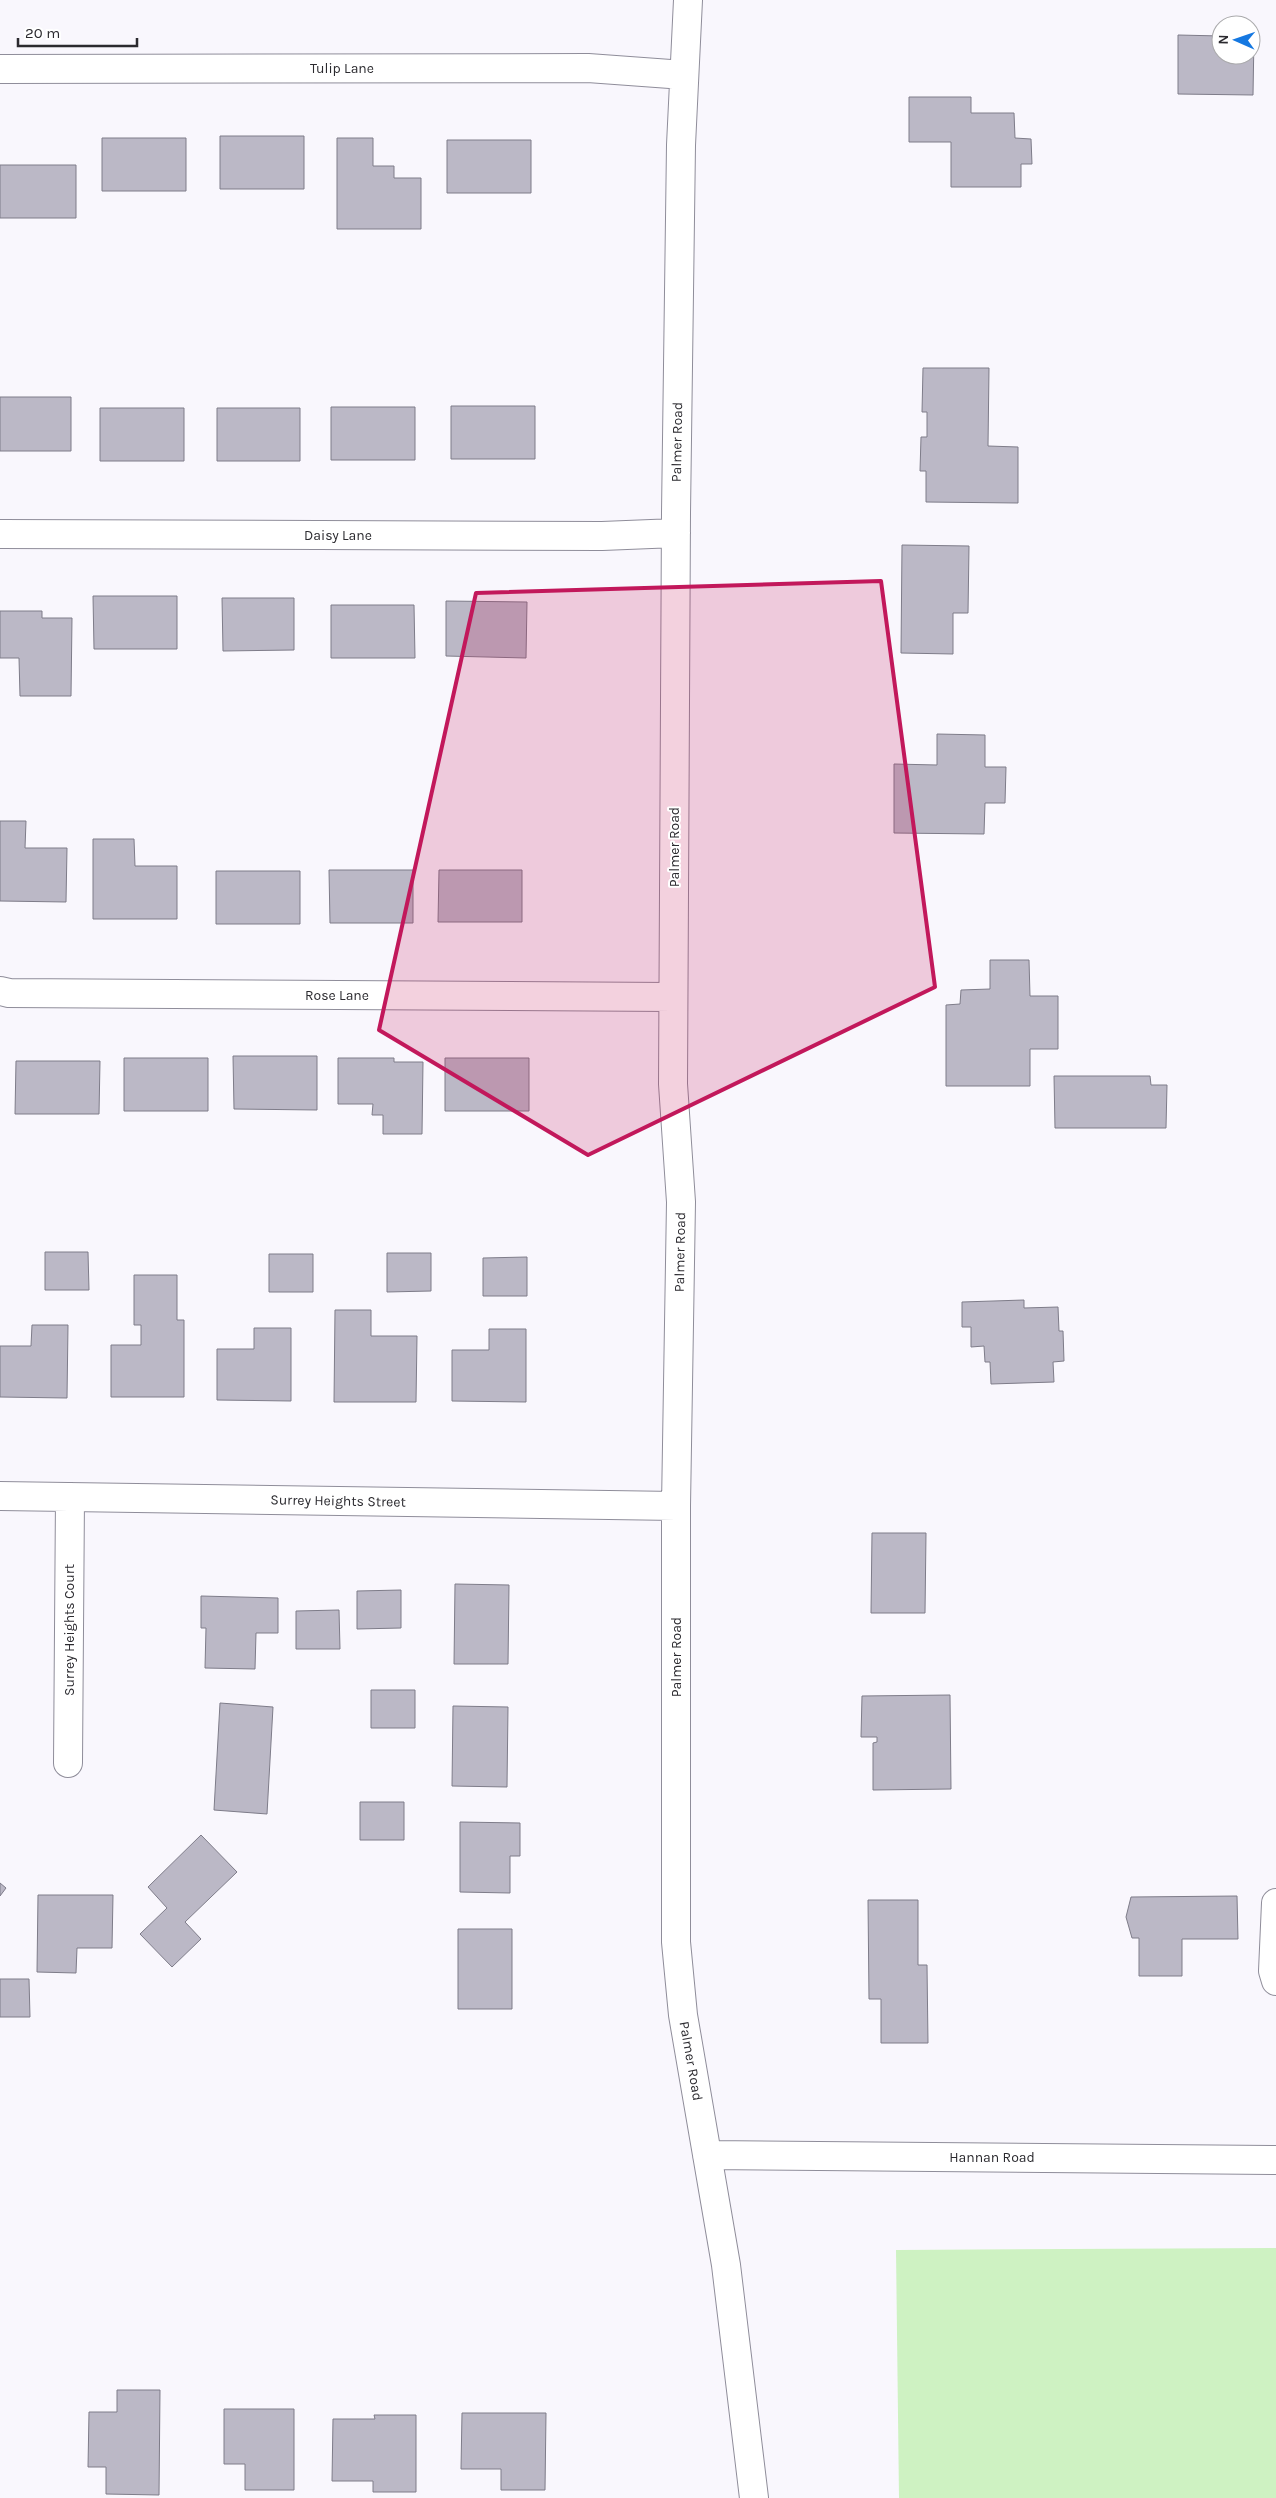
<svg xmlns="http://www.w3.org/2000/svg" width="1276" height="2498" viewBox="0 0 1276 2498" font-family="Karla,sans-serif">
	<rect width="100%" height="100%" fill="#f9f7fd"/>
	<path fill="#cef2c2" d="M1276 2248V2498H899L896 2250Z"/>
	<path fill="#bbb8c6" stroke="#7e7c89" d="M1178 35 1221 36V55H1251V36H1254L1253 95 1178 94Z
		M909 97H971V113H1014L1015 138 1031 139 1032 164H1021V187H951V142H909Z
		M220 136H304V189H220Z
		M102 138H186V191H102Z
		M337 138H373V166H394V178H421V229H337Z
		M447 140H531V193H447Z
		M0 165H76V218H0Z
		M923 368H989L988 446 1018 447V503L926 502V471H920L921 437H927V412H922Z
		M0 397H71V451H0Z
		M451 406H535V459H451Z
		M331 407H415V460H331Z
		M100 408H184V461H100Z
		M217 408H300V461H217Z
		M902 545 969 546 968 613H953V654L901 653Z
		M93 596H177V649H94Z
		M222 598H294V650L223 651Z
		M446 601 527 602 526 658 446 656Z
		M331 605H414L415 658H331Z
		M0 611H42V618H72L71 696H20L19 658H0Z
		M937 734 985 735V767H1006L1005 803H985L984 834 894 833V764L937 765Z
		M0 821H26L25 848H67L66 902 0 901Z
		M93 839H134L135 866H177V919H93Z
		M329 870H413V923H330Z
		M439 870H522V922H438Z
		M216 871H300V924H216Z
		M990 960H1029L1030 996H1058V1049H1030V1086H946V1005L960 1004 961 990 990 989Z
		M233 1056H317V1110L234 1109Z
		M124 1058H208V1111H124Z
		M338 1058H394V1062H423L422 1134H383V1115H372L373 1104H338Z
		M445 1058H529V1111H445Z
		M16 1061H100L99 1114H15Z
		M1054 1076H1150L1151 1085H1167L1166 1128H1055Z
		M45 1252H88L89 1290H45Z
		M387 1253H431V1291L387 1292Z
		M269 1254H313V1292H269Z
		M527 1257V1296H483V1258Z
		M134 1275H177V1320H184V1397H111V1345H141V1325H134Z
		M1024 1300V1308L1058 1307 1059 1331H1063L1064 1361 1053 1362 1054 1382 991 1384 990 1362H985L984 1346 971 1347V1327H962V1302Z
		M335 1310H371V1336H417L416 1402H334Z
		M32 1325H68L67 1398 0 1397V1346H31Z
		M254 1328H291V1401L217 1400V1349H254Z
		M489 1329H526V1402L452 1401V1350H489Z
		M872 1533H926L925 1613H871Z
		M455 1584 509 1585 508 1664H454Z
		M401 1590V1628L357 1629V1591Z
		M201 1596 278 1598V1633H256L255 1669 205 1668 206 1628H201Z
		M339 1610 340 1649H296V1611Z
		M371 1690H415V1728H371Z
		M950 1695 951 1789 873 1790V1743L877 1742V1737H861L862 1696Z
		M220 1703 273 1707 267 1814 214 1810Z
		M453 1706 508 1707 507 1787 452 1786Z
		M360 1802H404V1840H360Z
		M460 1822 520 1823V1856H510V1893L460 1892Z
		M201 1835 237 1872 185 1922 201 1939 172 1967 140 1934 167 1908 148 1887Z
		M0 1883 6 1888 0 1896Z
		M38 1895H113L112 1948H77L76 1973 37 1972Z
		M1237 1896 1238 1939H1182V1976H1139V1938H1132L1126 1917 1131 1897Z
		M868 1900H918V1965H927L928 2043H881V1999H869Z
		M458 1929H512V2009H458Z
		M0 1979H29L30 2017H0Z
		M117 2390H160L159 2495 106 2494V2467H88L89 2412H117Z
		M224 2409H294V2490H245V2464H224Z
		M462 2413H546L545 2490H501V2469H461Z
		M374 2415H416V2492H373V2481H332L333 2419H375Z"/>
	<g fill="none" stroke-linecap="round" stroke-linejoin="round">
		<defs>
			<path id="minor" d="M688 0 681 145 676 513 673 1084 681 1202 676 1506V1942L683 2015 726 2265 754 2498
				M0 69 588 68 684 75
				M0 534 602 536 676 533
				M0 991 9 993 673 997
				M0 1496 676 1506
				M68 1763 70 1497
				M1276 1903 1273 1971 1276 1981
				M707 2155 1276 2160"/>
		</defs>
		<use href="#minor" stroke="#8f8d9a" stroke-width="30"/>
		<use href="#minor" stroke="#fff" stroke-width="28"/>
	</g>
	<path fill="#c2185b" fill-opacity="0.2" stroke="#c2185b" stroke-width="4" stroke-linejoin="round" d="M881 581 935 987 588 1155 379 1030 476 593Z"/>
	<g text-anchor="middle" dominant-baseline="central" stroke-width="4" stroke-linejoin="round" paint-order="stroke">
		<g font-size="14" fill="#2b2a2f" stroke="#fff">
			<text x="342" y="68">Tulip Lane</text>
			<text transform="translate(677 442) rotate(-89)">Palmer Road</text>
			<text x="338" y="535">Daisy Lane</text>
			<text transform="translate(674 847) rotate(-90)">Palmer Road</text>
			<text x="337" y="995">Rose Lane</text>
			<text transform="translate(680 1252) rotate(-89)">Palmer Road</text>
			<text transform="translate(338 1501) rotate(1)">Surrey Heights Street</text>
			<text transform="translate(69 1630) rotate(-90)">Surrey Heights Court</text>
			<text transform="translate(676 1657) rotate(-90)">Palmer Road</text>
			<text transform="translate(691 2061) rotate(80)">Palmer Road</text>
			<text x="992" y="2157">Hannan Road</text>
		</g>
	</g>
	<g transform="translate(1236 40) rotate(272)"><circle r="24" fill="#ffffff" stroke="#aaaaac"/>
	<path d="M0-4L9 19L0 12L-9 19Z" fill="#1578e1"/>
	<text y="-8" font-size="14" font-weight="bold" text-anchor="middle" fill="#2b2a2f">N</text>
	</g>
	<path d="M18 38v8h119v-8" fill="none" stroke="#2b2a2f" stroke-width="2.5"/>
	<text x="25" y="38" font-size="15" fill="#2b2a2f" stroke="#ffffff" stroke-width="4" paint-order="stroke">20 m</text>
</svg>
